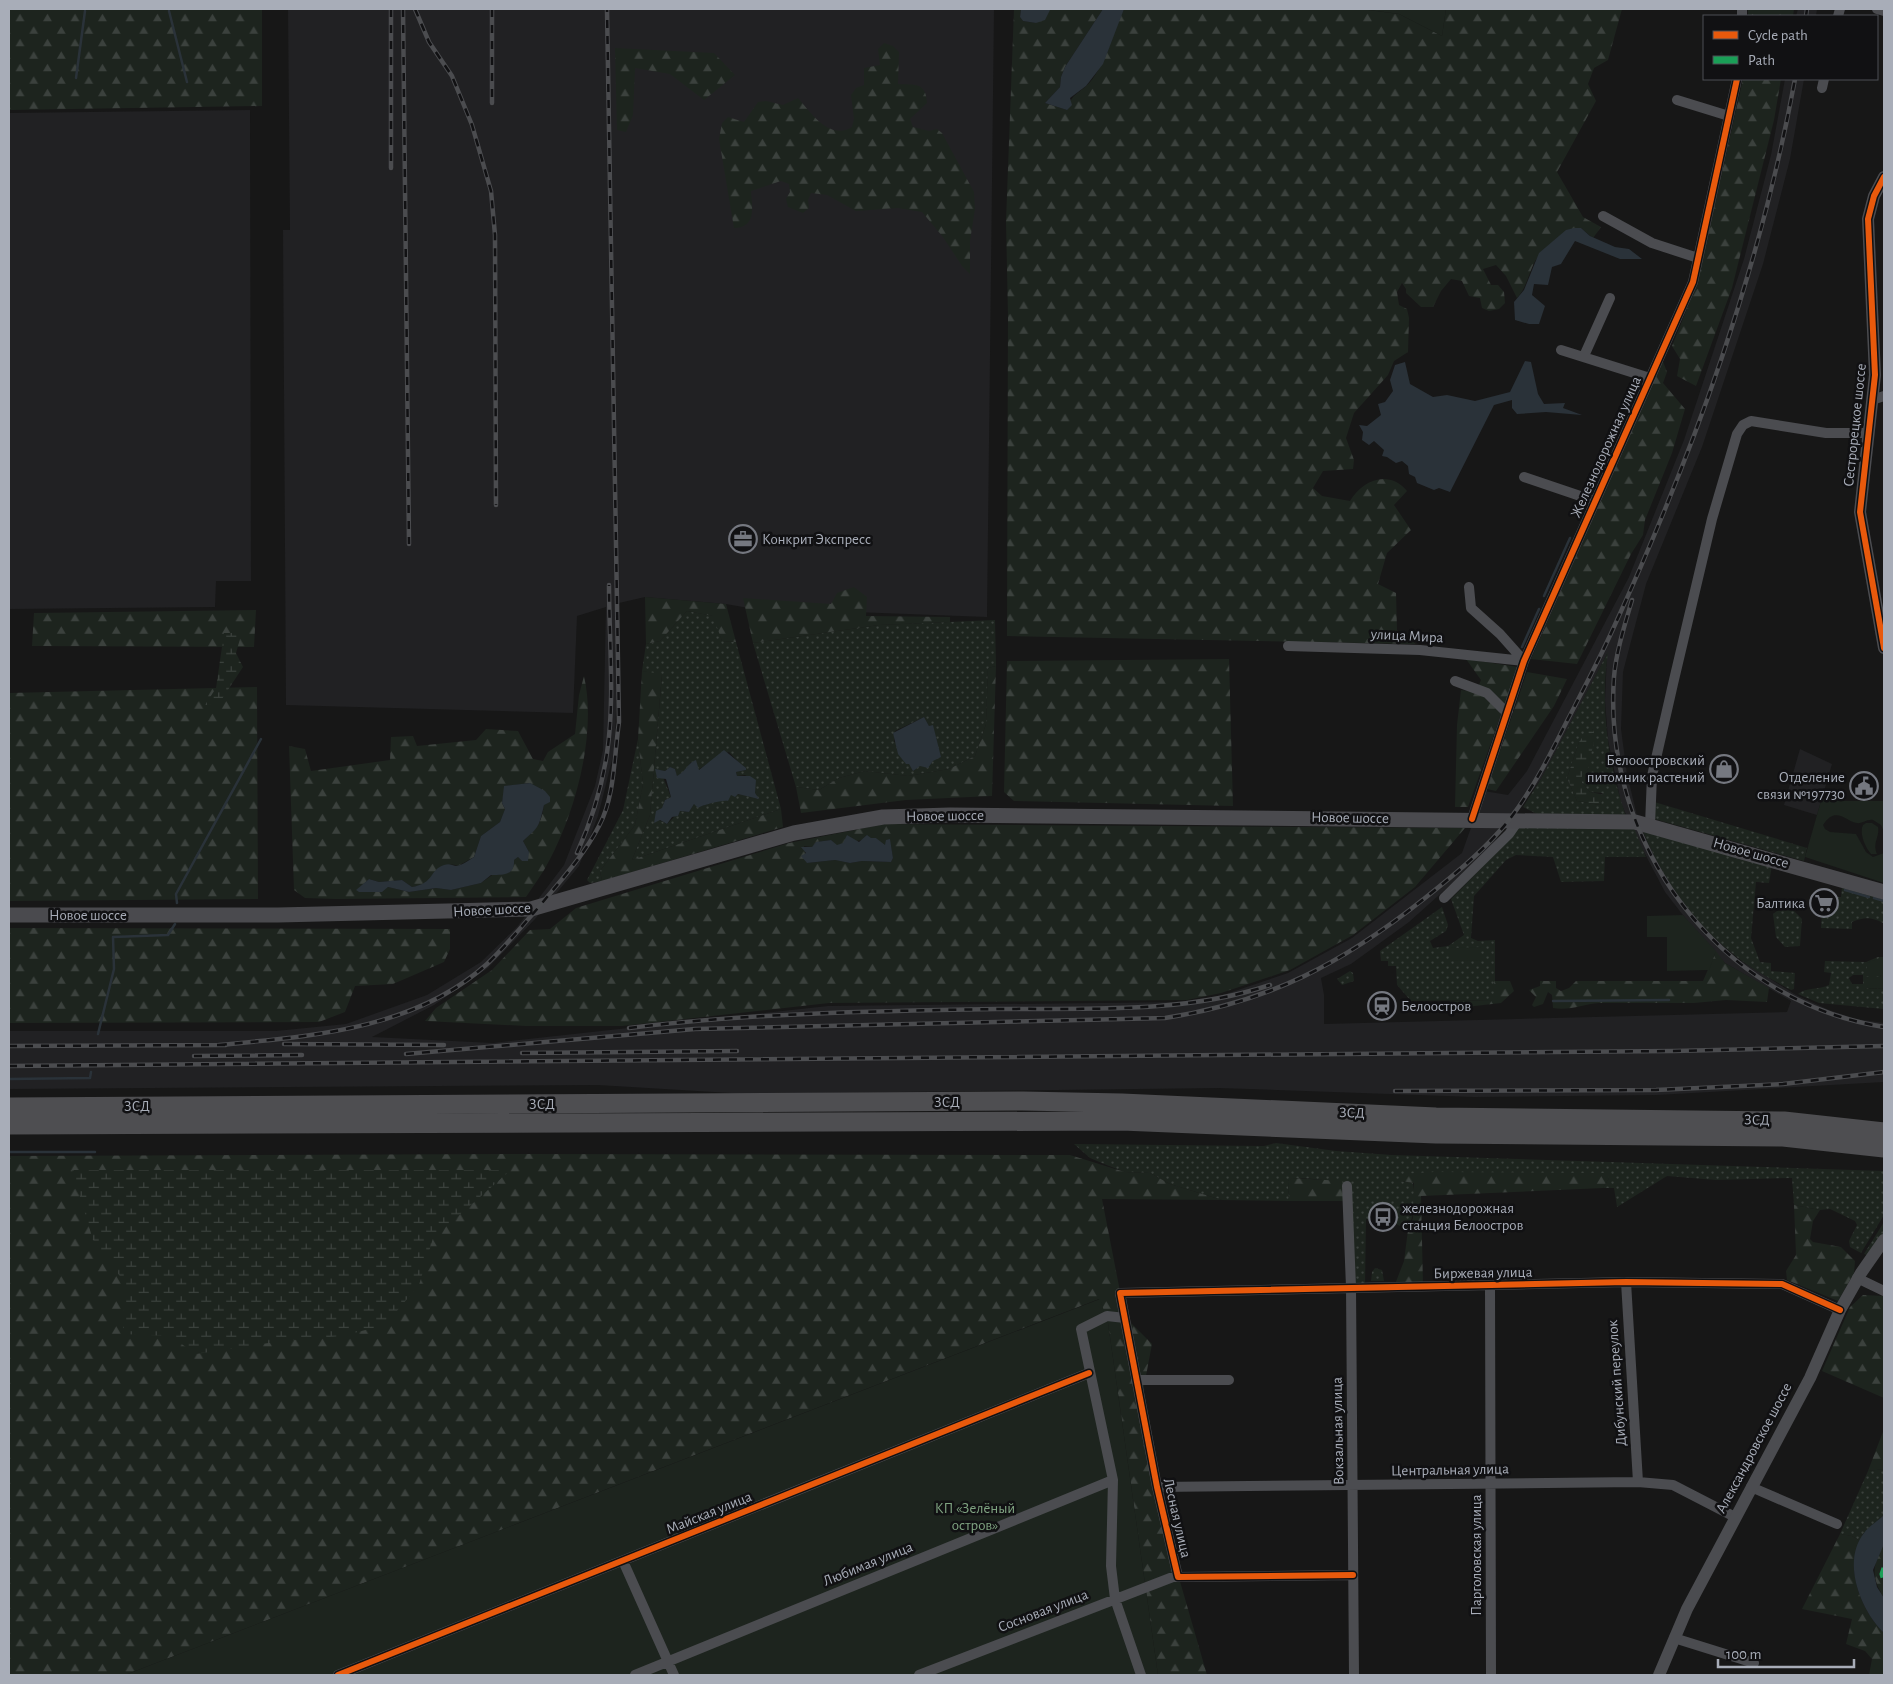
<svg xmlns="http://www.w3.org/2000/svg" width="1893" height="1684" viewBox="0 0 1893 1684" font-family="'Alegreya Sans',sans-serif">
	<defs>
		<pattern id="grass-dots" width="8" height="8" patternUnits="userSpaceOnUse" patternTransform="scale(1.25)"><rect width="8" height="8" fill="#1d241e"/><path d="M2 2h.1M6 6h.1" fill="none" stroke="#3b413d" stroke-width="1.8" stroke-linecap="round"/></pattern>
		<pattern id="forest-firs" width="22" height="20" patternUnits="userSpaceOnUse" patternTransform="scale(1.25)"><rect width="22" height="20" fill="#1d241e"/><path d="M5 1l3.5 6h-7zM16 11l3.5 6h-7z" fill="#3b413d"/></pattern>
		<pattern id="wetland-marsh" width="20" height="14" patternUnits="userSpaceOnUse" patternTransform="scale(1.25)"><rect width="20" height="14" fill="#1d241e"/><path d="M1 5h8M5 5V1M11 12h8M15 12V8" fill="none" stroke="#3b413d"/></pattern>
	</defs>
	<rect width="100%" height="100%" fill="#171717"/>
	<path fill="#212123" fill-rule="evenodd" d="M288 9H994L987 617 749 608 726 604 645 597 619 603 615 748 598 816 579 866 535 919 488 968 434 1005 372 1037 493 1043 828 1006 1185 1002 1220 996 1288 973 1352 938 1462 853 1484 791 1508 795 1527 771 1629 577 1684 440 1744 259 1771 155 1785 79H1804L1790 159 1763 264 1702 447 1646 584 1623 672 1621 729 1627 774 1640 828 1675 892 1692 914 1731 955 1769 978 1796 995 1829 1010 1856 1019 1884 1023V1082L1657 1095 1474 1097 1219 1088 747 1094 598 1085 9 1089V1031H276L346 1024 427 995 481 962 517 927 564 865 595 786 603 750 606 607 577 616 573 713 286 705 283 230H290ZM1607 654 1605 700 1608 740 1621 803 1634 833 1665 892 1693 928 1725 963 1791 1001 1787 1012 1324 1024V995L1321 978 1351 964 1409 922 1486 853 1541 779Z
		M1798 9H1817L1816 16H1796Z
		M250 110 251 581H216L215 607 9 609V113Z
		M1800 749 1832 764 1817 815 1784 805Z"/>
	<path fill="url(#grass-dots)" fill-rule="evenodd" d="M687 611 714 616 722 641 736 642 781 809 632 860 650 815 662 675 642 671 646 644 660 641ZM729 752 746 770 736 772 737 776 745 775 752 779 754 793 731 795 702 806 694 804 689 812 680 811 667 824 659 820 665 800 671 797 660 770 665 771 670 767 675 769 677 777 684 772 691 762 698 770 720 755Z
		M995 620 996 666 988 668 986 724 975 756 949 769 908 776 865 771 839 778 819 790 796 787 753 643 879 625ZM924 717 929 726 894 742 895 731Z
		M1608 652C1600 706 1608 765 1626 816L1539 815 1523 807 1541 779ZM1593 729C1594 744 1588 754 1589 768L1581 775 1582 783 1590 792 1602 793 1604 795 1600 805 1577 801 1567 778 1579 742Z
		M638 739 643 784 635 825 600 871 602 881 590 883 587 880 623 810Z
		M1651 801 1807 848 1804 861 1651 818Z
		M1518 827 1634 828 1646 857H1605L1604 881 1561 882 1553 857 1516 855 1506 860 1474 896 1471 938 1478 941 1495 940V1000L1411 1001 1397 985 1396 966H1388V961H1381L1380 951 1442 907 1448 925 1446 931 1430 941 1433 948 1448 946 1464 935 1451 899 1513 836Z
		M1642 829 1772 865 1769 883 1756 882 1751 938 1760 962 1771 963V971L1795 973 1794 989 1791 990C1771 979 1749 968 1732 953 1692 921 1661 876 1642 829Z
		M1842 886 1884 898V930L1883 923C1871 917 1865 917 1852 922V929L1821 928 1822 911 1834 912 1836 897H1841Z
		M1788 910 1794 911 1802 919 1800 946 1785 947 1776 937 1773 914 1777 911Z
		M1878 957H1884V959H1877L1881 978 1865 977V988L1884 989V1009L1819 1003 1798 994C1806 987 1819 990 1829 985L1831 973 1824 972 1825 961 1866 962ZM1853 975H1863V984H1852L1849 978Z
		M1350 971 1353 973 1354 981 1342 985 1337 979Z
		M1276 1143 1336 1151 1392 1155 1884 1171V1215L1861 1253 1850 1247 1849 1241 1857 1225 1855 1221 1830 1209 1820 1210 1794 1205 1792 1178 1716 1180 1667 1176 1617 1207 1614 1188H1603L1609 1178 1600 1173 1401 1174V1181L1413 1183C1416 1199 1414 1215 1408 1230L1394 1223 1366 1219 1365 1287H1352L1347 1188C1329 1178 1313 1179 1293 1178L1288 1181 1289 1201 1222 1200 1170 1184 1150 1173 1125 1172 1109 1166 1090 1158 1074 1144 1264 1146Z
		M1884 1222V1232L1867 1255 1864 1254Z
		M1375 1268 1382 1270 1384 1281H1371L1372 1272Z
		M1884 1469V1515L1863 1534 1860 1541 1852 1536 1840 1534 1868 1471Z"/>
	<path fill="url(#forest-firs)" fill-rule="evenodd" d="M9 9H262V106L9 110Z
		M1014 9H1021L1020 17 1023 21 1036 23 1050 9H1103L1065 67 1061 77 1060 87 1045 103 1067 110C1072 92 1080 94 1091 81 1108 60 1112 33 1124 9H1361L1399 14 1442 36 1446 9H1622L1608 60 1594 68 1588 84 1596 101 1557 172 1583 217 1601 227 1593 238 1581 228C1559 237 1540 246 1531 270 1527 280 1525 289 1517 298L1506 276 1496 265 1483 269 1491 285H1498L1504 292 1505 303 1499 309 1489 311 1482 308 1480 298 1469 296 1462 281 1451 279 1441 291 1433 307H1421L1406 293V289L1402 283 1397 292 1399 305 1407 309 1409 318 1408 352 1394 361 1388 375 1354 413 1346 438 1354 460 1353 469 1323 471 1313 488 1322 496 1350 501C1362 480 1389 469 1407 491L1394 505 1411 530 1387 553 1378 584 1396 593 1397 630 1416 644 1007 636 1008 316 1006 221Z
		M1748 9H1794L1793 16H1748Z
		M884 43 893 46 899 52 898 84C915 85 926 82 927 103L910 119 913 127 929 131 937 129 942 133 974 192 975 209 970 241V274L962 266 943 237 922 212 898 208 856 211 827 195 811 193 808 200 809 208 803 213 788 207 786 199 790 192 789 184 781 181 751 191C752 207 757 227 734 228L719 139 722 123 728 117 744 122 758 102 766 101 783 105 798 98C811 113 830 141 852 127L854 119 851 95 856 88 864 85V68L880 65 878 49Z
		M615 48 714 53 735 75 704 100 670 74 635 68 633 115 626 132 617 130Z
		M1743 79H1781L1774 120 1732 288 1696 386 1677 376 1680 359 1672 346 1697 284Z
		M1662 359 1667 372 1663 383 1685 409 1672 453 1645 520 1643 535 1631 554 1577 664 1531 659Z
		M854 587 867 597 866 616 950 617V622L879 625 753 643 743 598 831 604 837 593Z
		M645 597 726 604 736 642 722 641 713 616 687 611 660 641 646 644Z
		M256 610 254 647 32 646 34 613Z
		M1229 659 1233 806 1014 801 1004 792 1007 661Z
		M1466 659 1518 667 1468 807H1455L1457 725 1461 690 1476 692 1481 680Z
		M996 666 992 796 906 800 801 813 796 787 819 790 839 778 865 771 908 776 949 769 975 756 986 724 988 668Z
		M642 671 662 674 650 815 632 860 781 809 783 827 602 881 600 871 635 825 643 784 638 739Z
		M1527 672 1567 679 1554 706 1496 791 1487 789Z
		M584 676C597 732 576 811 549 861 543 873 534 885 526 897L336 899 305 898 294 890 289 746 305 749 311 771 390 760 391 737 413 736 417 746 476 740 486 729 518 731 533 759 543 761 548 752 575 734 579 695ZM530 783 544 805C541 825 537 828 523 841L529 852 522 861 518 857 481 883 451 890 436 888 409 892 388 887 384 889 357 890 369 879 379 882 402 880 412 887C418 886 424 885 428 882 437 875 441 860 458 866L474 857 481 836 500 822 505 809 502 803 505 786Z
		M257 687 258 899 9 901V693Z
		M885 824 1465 828 1415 887 1353 935 1290 970 1221 993 1187 1000 829 1003 622 1026H526L425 1021 436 1008 492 970 530 930 550 929 576 908 789 843ZM876 838 885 846H891L893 858 891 862 862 861 850 863 835 860 807 863 804 846 812 847 816 842 831 840 837 846C847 840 864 841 876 838Z
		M9 928 450 929V949L444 962 393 984 355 986 345 1012 319 1022 9 1023Z
		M1716 951 1725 963 1769 988 1767 1002 1726 1000 1694 1003H1599C1583 1004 1570 1011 1553 1008L1552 995 1548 992 1543 1004 1534 1007 1532 1005 1536 997 1529 990 1540 986V981H1556V988L1561 991 1569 988 1576 981H1703Z
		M1494 981H1510L1514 991 1501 1003 1457 1008 1449 1001 1494 1000Z
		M521 1154 1070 1155 1125 1172 1150 1173 1170 1184 1222 1200 1102 1199 1125 1317 1152 1344 1141 1402 1177 1571 1207 1675H1158L1108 1323 1099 1299 125 1675H9V1156Z
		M1434 1172 1600 1173H1608L1609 1178 1603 1188 1421 1196 1423 1286 1394 1287 1404 1261 1408 1230 1413 1218 1414 1183 1401 1181V1174Z
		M1292 1178 1342 1181 1348 1201H1289L1288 1181Z
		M1794 1205 1820 1210 1813 1221 1810 1239 1813 1242 1841 1247 1855 1261 1854 1273 1838 1301 1787 1280 1786 1271 1796 1255Z
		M1863 1295 1884 1296V1398L1822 1371 1850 1307Z
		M1884 1429V1469L1868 1471Z
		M1840 1534 1852 1536 1860 1541C1845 1572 1862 1611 1884 1633V1675H1869L1872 1659 1865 1651 1846 1644 1852 1619 1802 1609Z
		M1884 1544V1598C1871 1577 1872 1566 1884 1544Z"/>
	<path fill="url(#wetland-marsh)" d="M224 633H236L240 639 236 653 243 667 218 705H205L216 688Z
		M1591 726C1600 740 1588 753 1589 768L1582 775V783L1590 792 1605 795 1600 805 1577 801 1567 778 1579 742Z
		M72 1170H511L433 1238 419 1285 385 1325 342 1336 282 1341 196 1354 170 1336 123 1334 125 1283 93 1240Z"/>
	<path fill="#1d241e" d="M1361 9H1446L1442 36 1399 14Z
		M1823 794 1844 801H1884V832L1881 825 1873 820C1867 819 1862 824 1857 823 1846 822 1836 805 1823 825L1825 829 1830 832 1856 834 1866 852 1873 857 1884 853V883L1805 857Z
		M1866 823H1872L1878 827C1880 837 1872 843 1877 854H1871C1865 847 1859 833 1863 825Z
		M1683 915 1716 951 1709 970 1667 971V937H1647V916Z
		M1481 947V961L1451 960V948Z
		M1877 959H1884V989L1865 988V977H1881L1880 975H1867V963Z
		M1100 1299 1108 1323 1158 1675H125Z"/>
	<path fill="#2a3239" d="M1021 9H1050V10L1045 20 1036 23 1023 21 1020 17Z
		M1103 9H1124L1103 64 1086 86 1070 98 1072 105 1067 110 1045 103 1060 87 1061 77 1065 67Z
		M1574 228H1581L1590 236 1615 247 1629 249 1642 259H1620L1575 241 1561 264 1552 267 1548 285 1534 284 1532 295 1545 306 1539 324H1529L1515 320 1514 302 1524 290 1539 253 1566 230Z
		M1525 361 1531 362 1538 394 1544 404 1565 403 1563 408 1582 415 1546 412 1517 414 1512 408V400L1494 405 1450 492 1439 488 1434 490 1417 483 1415 477 1409 474 1408 466 1402 461 1396 463 1387 457 1382 456 1384 450 1374 441 1369 445 1362 440 1363 432 1359 425 1367 426 1381 415 1378 404 1385 402 1393 391 1390 380 1395 365 1405 362 1410 384 1433 397 1447 395 1475 401 1510 392Z
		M924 717 929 726 933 725 941 757 933 761 928 768 920 766 913 771 909 764H906L898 754 893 733Z
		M724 750 746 768V770L736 772 737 776H750L756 780 755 793 759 799 738 794 735 797 731 795 728 801C722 800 703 805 698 808L694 804 689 812 680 811 678 816 672 817 667 824 660 820 654 823 656 811 662 808 665 800 671 797 666 779 657 778 655 769 665 771 670 767 675 769 677 776C685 772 688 763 696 760L699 770Z
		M530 783 545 791 550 797V802L544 805C539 827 539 827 523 841L529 852 528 861H522L518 857 514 860C515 876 502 875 491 875L481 883 451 890 436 888 409 892 388 887 382 892H359L356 890 369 879 379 882 402 880 412 887C435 883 429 870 444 865 449 863 452 865 456 866 461 866 469 860 474 857L481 836 500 822 505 809 502 803 504 786Z
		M847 835 859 842 867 835 871 838H876L885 845 886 840 890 839 893 858 891 862 862 861 850 863 835 860 807 863 801 856 806 853 801 847H812L816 842 831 840 837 845 843 843Z
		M1884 1515V1544L1873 1570 1877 1587 1884 1598V1633C1861 1611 1841 1562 1864 1533 1869 1526 1878 1521 1884 1515Z"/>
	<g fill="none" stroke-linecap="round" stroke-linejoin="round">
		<path stroke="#2a3239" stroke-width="2.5" d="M169 11 187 82
			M76 78 85 11
			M1544 596 1570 538
			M1522 647 1539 609
			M1845 890 1869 897
			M1874 898 1884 901
			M177 903 176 894 261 739
			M1553 1001 1669 1000
			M98 1034 114 969 113 937 168 935 175 924
			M9 1079 90 1078 91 1072
			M9 1152H95"/>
		<path stroke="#4b4c50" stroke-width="10" d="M1877 9 1884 11
			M1742 16V9
			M1838 16 1840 9
			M1822 88 1824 79
			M1677 100 1729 116
			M1603 216 1652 243 1698 258
			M1561 350 1650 378
			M1584 356 1610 298
			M1872 400 1884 396
			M1524 477 1595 501
			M1469 587 1471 608 1500 634 1524 661
			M1288 646 1420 650 1524 661
			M1455 681 1487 693 1503 709 1508 711
			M1472 819 1524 661 1693 282 1737 79
			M1650 825 1652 776 1673 684 1712 519 1737 434 1743 425 1751 421 1826 433H1869
			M1444 898 1509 834 1518 821
			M1347 1186 1351 1287 1354 1675
			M1857 1278 1884 1291
			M1626 1282 1638 1482
			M1490 1285 1491 1675
			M1125 1318 1107 1316 1081 1329 1113 1480 1111 1566 1115 1599 1141 1675
			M1136 1380H1229
			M1157 1487 1638 1482 1673 1485 1735 1517
			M1751 1487 1837 1524
			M623 1561 674 1675
			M1353 1575 1178 1577 1157 1487 1120 1293 1626 1282 1782 1284 1840 1310
			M1674 1638 1754 1663
			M338 1675 1089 1373
			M635 1675 1113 1480
			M919 1675 1178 1575"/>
		<path stroke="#4b4c50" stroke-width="12" d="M1884 177 1874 196 1868 219 1875 375 1860 512 1884 648
			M1659 1675 1687 1609 1810 1378 1840 1310 1861 1273 1884 1240"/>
		<path stroke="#4a4a4e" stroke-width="15" d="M9 915H278L531 909 794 833 883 817 950 815 1635 822 1884 892"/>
		<path stroke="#4e4e51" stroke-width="19" d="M9 1107 1023 1101 1122 1103 1436 1117 1784 1121 1884 1132
			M9 1125 1122 1121 1436 1134 1783 1137 1884 1148"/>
		<defs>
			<path id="rail" d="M391 9V168
				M403 9 409 544
				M415 9 429 42 452 76 472 125 491 191 495 235 496 505
				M492 9V103
				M1806 16 1807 9
				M1632 600C1625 624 1616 652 1614 677 1602 843 1718 1001 1884 1027
				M577 853C591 822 602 787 607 753 615 700 609 639 609 585
				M629 1028C751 1013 875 1011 998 1009 1089 1008 1183 1014 1270 985
				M284 1044 444 1045
				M219 1045C311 1036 414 1030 487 964 505 947 521 927 538 908 560 881 583 857 599 826 615 796 614 756 619 722L607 9
				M9 1046 226 1045
				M522 1053 737 1051
				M406 1054 695 1029 1165 1018C1270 1002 1343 963 1425 898 1454 875 1486 849 1509 820 1533 789 1550 755 1567 721 1583 690 1599 660 1613 629 1694 452 1760 270 1795 79
				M194 1056 302 1055
				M9 1066 1674 1051 1884 1046
				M1395 1091 1656 1090 1783 1084 1884 1072"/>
		</defs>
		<use href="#rail" stroke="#4b4c4f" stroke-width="4.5"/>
		<use href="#rail" stroke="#111113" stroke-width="2.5" stroke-dasharray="8" stroke-linecap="butt"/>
		<path stroke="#1a9f57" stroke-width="5" stroke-dasharray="10 5" stroke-linecap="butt" d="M1884 1568 1882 1574 1884 1581"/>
		<defs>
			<path id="cycleway" d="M1884 177 1874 196 1868 219 1875 375 1860 512 1884 648
				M1472 819 1524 661 1693 282 1737 79
				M1353 1575 1178 1577 1157 1487 1120 1293 1626 1282 1782 1284 1840 1310
				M338 1675 1089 1373"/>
		</defs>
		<use href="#cycleway" stroke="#111113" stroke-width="9"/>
		<use href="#cycleway" stroke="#e8590c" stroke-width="6"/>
	</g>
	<defs>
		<symbol id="office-ring" viewBox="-11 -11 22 22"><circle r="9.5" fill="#111113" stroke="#757880" stroke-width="1.5"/><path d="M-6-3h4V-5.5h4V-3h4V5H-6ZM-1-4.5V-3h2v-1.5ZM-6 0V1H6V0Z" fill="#757880"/></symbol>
		<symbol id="shop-ring" viewBox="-11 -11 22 22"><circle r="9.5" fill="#111113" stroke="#757880" stroke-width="1.5"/><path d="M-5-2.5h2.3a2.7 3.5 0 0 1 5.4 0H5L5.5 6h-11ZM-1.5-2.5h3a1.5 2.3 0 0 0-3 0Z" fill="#757880"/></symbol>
		<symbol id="civic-ring" viewBox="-11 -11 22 22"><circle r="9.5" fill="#111113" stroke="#757880" stroke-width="1.5"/><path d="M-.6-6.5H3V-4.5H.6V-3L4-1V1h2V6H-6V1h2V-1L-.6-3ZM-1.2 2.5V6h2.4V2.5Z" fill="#757880"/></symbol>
		<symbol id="supermarket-ring" viewBox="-11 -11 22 22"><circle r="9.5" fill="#111113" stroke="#757880" stroke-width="1.5"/><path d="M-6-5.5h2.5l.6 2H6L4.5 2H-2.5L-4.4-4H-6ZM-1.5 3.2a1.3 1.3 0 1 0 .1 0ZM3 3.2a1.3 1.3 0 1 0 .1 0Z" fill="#757880"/></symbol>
		<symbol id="station-ring" viewBox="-11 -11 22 22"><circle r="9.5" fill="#111113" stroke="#757880" stroke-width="1.5"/><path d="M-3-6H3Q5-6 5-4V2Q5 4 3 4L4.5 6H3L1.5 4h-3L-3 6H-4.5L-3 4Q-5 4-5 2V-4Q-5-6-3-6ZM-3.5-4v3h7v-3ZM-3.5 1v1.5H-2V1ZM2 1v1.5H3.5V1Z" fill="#757880"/></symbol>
		<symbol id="bus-ring" viewBox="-11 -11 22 22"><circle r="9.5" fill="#111113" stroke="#757880" stroke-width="1.5"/><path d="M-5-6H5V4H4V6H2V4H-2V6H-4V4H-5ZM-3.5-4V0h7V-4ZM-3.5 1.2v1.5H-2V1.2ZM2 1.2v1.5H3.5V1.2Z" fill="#757880"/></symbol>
	</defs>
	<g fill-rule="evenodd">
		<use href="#office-ring" x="727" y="523" width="32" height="32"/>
		<use href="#shop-ring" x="1708" y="753" width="32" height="32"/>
		<use href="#civic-ring" x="1848" y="770" width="32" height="32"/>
		<use href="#supermarket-ring" x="1808" y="887" width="32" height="32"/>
		<use href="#station-ring" x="1366" y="990" width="32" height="32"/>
		<use href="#bus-ring" x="1367" y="1201" width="32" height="32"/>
	</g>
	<g text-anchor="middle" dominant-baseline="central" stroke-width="5" stroke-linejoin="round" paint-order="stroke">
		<g font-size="15" fill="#a8adb8" stroke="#111113">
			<text transform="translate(1855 425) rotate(-84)">Сестрорецкое шоссе</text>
			<text transform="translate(1606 447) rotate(-66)">Железнодорожная улица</text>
			<text transform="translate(1407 636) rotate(3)">улица Мира</text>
			<text transform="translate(945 816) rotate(-1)">Новое шоссе</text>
			<text transform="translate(1350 818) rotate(1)">Новое шоссе</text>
			<text transform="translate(1751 853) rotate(16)">Новое шоссе</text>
			<text transform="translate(492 910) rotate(-3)">Новое шоссе</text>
			<text x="88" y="915">Новое шоссе</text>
			<text x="947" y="1102">ЗСД</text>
			<text x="542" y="1104">ЗСД</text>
			<text x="137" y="1106">ЗСД</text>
			<text transform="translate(1352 1113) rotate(2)">ЗСД</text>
			<text transform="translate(1757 1120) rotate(1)">ЗСД</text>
			<text transform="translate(1483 1273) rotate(-1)">Биржевая улица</text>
			<text transform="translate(1617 1383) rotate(-94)">Дибунский переулок</text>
			<text transform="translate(1338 1431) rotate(-91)">Вокзальная улица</text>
			<text transform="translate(1754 1448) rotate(-62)">Александровское шоссе</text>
			<text transform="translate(1450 1470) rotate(-1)">Центральная улица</text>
			<text transform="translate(709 1513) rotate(-22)">Майская улица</text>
			<text transform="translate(1177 1518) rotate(77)">Лесная улица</text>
			<text transform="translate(1476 1555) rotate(-90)">Парголовская улица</text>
			<text transform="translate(868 1564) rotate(-22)">Любимая улица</text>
			<text transform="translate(1043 1611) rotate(-21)">Сосновая улица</text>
		</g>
		<g font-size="15" fill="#a8adb8" stroke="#111113" text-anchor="start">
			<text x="762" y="539">Конкрит Экспресс</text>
			<text x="1705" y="760" text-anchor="end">Белоостровский<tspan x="1705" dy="17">питомник растений</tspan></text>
			<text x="1845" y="777" text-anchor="end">Отделение<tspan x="1845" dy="17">связи №197730</tspan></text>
			<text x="1805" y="903" text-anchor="end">Балтика</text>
			<text x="1401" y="1006">Белоостров</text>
			<text x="1402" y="1208">железнодорожная<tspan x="1402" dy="17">станция Белоостров</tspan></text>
		</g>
		<g font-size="15" fill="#7fa381" stroke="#111113">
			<text x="975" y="1508">КП «Зелёный<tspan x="975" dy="17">остров»</tspan></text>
		</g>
	</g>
	<rect width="1893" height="1684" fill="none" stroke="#a8adb8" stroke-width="20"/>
	<rect x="1703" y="15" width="175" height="65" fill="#111113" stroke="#4d4f55"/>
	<rect x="1713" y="31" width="25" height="8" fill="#e8590c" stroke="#4d4f55"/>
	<text x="1748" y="40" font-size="15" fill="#a8adb8">Cycle path</text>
	<rect x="1713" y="56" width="25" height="8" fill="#1a9f57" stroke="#4d4f55"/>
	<text x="1748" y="65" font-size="15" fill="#a8adb8">Path</text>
	<path d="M1718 1659v8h136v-8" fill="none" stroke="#a8adb8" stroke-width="2.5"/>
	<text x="1726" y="1659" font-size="15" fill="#a8adb8" stroke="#111113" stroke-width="4" paint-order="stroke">100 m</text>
</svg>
